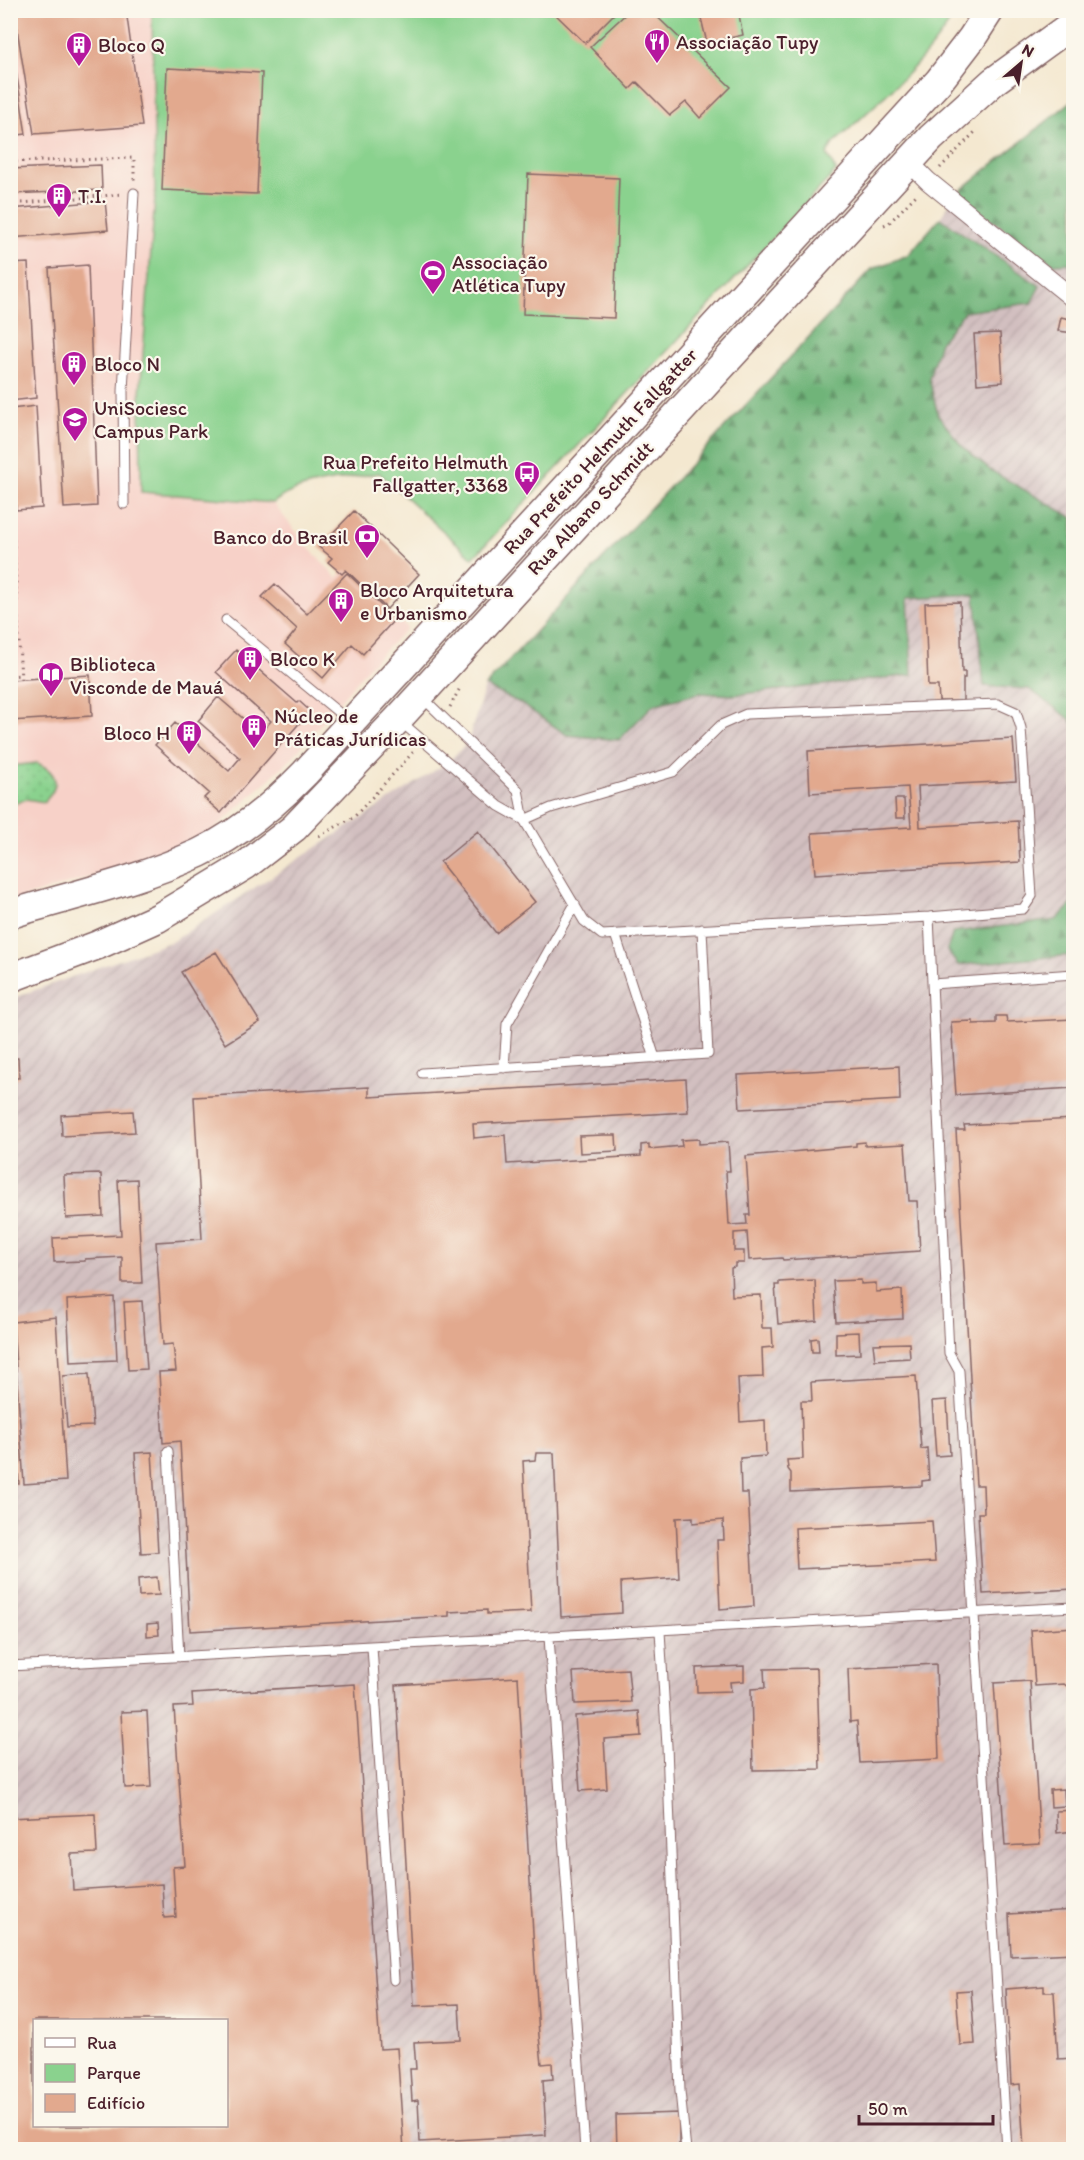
<svg xmlns="http://www.w3.org/2000/svg" width="1084" height="2160" viewBox="0 0 1084 2160" font-family="Itim,sans-serif">
	<defs>
		<pattern id="industrial-furrows" width="10" height="10" patternUnits="userSpaceOnUse" patternTransform="scale(1.5)"><rect width="10" height="10" fill="#d2bfc0"/><path d="M-1 1l2-2M0 10L10 0M9 11l2-2" fill="none" stroke="#b6a4a5"/></pattern>
		<pattern id="grass-dots" width="8" height="8" patternUnits="userSpaceOnUse" patternTransform="scale(1.5)"><rect width="8" height="8" fill="#8ad28e"/><path d="M2 2h.1M6 6h.1" fill="none" stroke="#79b47b" stroke-width="1.8" stroke-linecap="round"/></pattern>
		<pattern id="forest-firs" width="22" height="20" patternUnits="userSpaceOnUse" patternTransform="scale(1.5)"><rect width="22" height="20" fill="#6fb479"/><path d="M5 1l3.5 6h-7zM16 11l3.5 6h-7z" fill="#5d9263"/></pattern>
	</defs>
	<rect width="100%" height="100%" fill="#fbf7ec"/>
	<filter id="ink" filterUnits="userSpaceOnUse"><feTurbulence type="fractalNoise" baseFrequency=".0167" numOctaves="2"/><feDisplacementMap in="SourceGraphic" scale="12" xChannelSelector="R" yChannelSelector="G"/><feConvolveMatrix kernelMatrix="1 2 1 2 8 2 1 2 1" color-interpolation-filters="sRGB"/></filter>
	<filter id="wash" filterUnits="userSpaceOnUse"><feTurbulence type="fractalNoise" baseFrequency=".008" numOctaves="4" result="noise"/><feDisplacementMap in="SourceGraphic" scale="24" xChannelSelector="R" yChannelSelector="G"/><feGaussianBlur stdDeviation="1.35" result="paint"/><feColorMatrix in="noise" values="0 0 0 0 0 0 0 0 0 0 0 0 0 0 0 0 0 1.4 0 .05"/><feComposite in="paint" operator="in"/></filter>
	<g filter="url(#wash)">
		<rect width="100%" height="100%" fill="#f4e8d0"/>
		<path fill="#f7d1c8" d="M11 11H152L155 198 140 393 141 492 273 503 309 548 337 578 346 570 407 628 371 664 290 760 207 836 171 853 11 901Z"/>
		<path fill="url(#industrial-furrows)" fill-rule="evenodd" d="M1073 100V2149H11L10 999 173 941 448 762 468 742 485 686 872 269 908 255 940 218 956 194ZM34 2020H226V2126H34Z"/>
		<path fill="url(#grass-dots)" stroke="#6a785c" stroke-width="1.5" d="M37 763C58 772 61 786 44 802L26 799 17 803H11V766Z"/>
		<path fill="url(#forest-firs)" stroke="#5c6a52" stroke-width="1.5" d="M1073 100 1074 263 1054 264 956 194Z
			M940 218 1040 286 1031 303 964 312 940 342 929 378 938 415 961 445 990 470 1073 518V724L1070 719 1029 689 984 686 975 594 908 598 912 675 734 695 700 693 653 705 619 740 567 735 520 703 485 686 872 269 908 255Z
			M1073 903V955L958 965 947 951 953 932 1056 920Z"/>
		<path fill="#8ad28e" stroke="#6a785c" stroke-width="1.5" d="M152 11H956C931 59 872 107 832 145L827 154 836 171 473 558 379 473C348 479 297 482 273 503L141 492 140 393 155 198Z"/>
		<g id="blocks">
			<path fill="#e2a98e" fill-rule="evenodd" d="M14 10H126L142 126 34 134Z
				M551 10H618L585 43Z
				M630 10H650L731 87 700 118 686 102 670 115 637 82 630 89 590 47Z
				M699 10H738L743 35 707 43Z
				M12 45 26 134 10 136V46Z
				M167 68 262 73 257 194 162 190Z
				M101 165 102 190 10 194V169Z
				M528 174 619 178 614 318 523 314Z
				M105 201 108 230 10 238V209Z
				M28 263 36 398 10 401V264Z
				M88 265 97 506 64 508 49 268Z
				M1061 317 1074 320V333L1058 331Z
				M1000 333 1003 382 977 384 974 334Z
				M36 406 42 508 16 510 11 409Z
				M354 511 419 574 387 609 346 570 342 574 328 562 332 558 319 547Z
				M347 573 395 619 363 654 352 644 323 678 285 644 297 629 262 597 275 584 307 614Z
				M10 585H12L14 618 10 619Z
				M960 602 962 672H965V678H963V701H939L938 686H928L925 603Z
				M236 650 297 703 299 701 310 711 221 813 204 798 209 793 155 745 175 723 229 771 240 758 198 721 218 697 260 733 271 721 216 672Z
				M90 675 92 716 10 721V680Z
				M1013 739 1016 781 918 786 920 827 1018 821 1020 862 815 874 812 833 911 827 908 787 810 793 808 751Z
				M895 799H904L905 818H896Z
				M478 831 535 902 496 933 440 862Z
				M216 952 260 1022 225 1044 181 972Z
				M996 1016H1006L1007 1022 1074 1019V1088L956 1095 951 1022 973 1021V1024L996 1023Z
				M10 1058H18L19 1078H10Z
				M899 1066 900 1100 740 1109 738 1075Z
				M686 1079 688 1112 473 1124 474 1138 505 1135 507 1164 641 1156V1145L649 1144V1149L682 1146 681 1140 699 1139V1144L728 1142 730 1171H726L729 1225 747 1224 746 1215H750L746 1156 856 1146V1143L865 1142V1146L905 1144 909 1201H917L920 1251 783 1260 782 1258 749 1260 747 1232 734 1233V1251H744V1263H735V1267L731 1268 732 1296 761 1295 762 1328H772L773 1347 762 1348 763 1377 738 1378 740 1422 765 1420 766 1456 740 1458 741 1493H748L754 1606 720 1609 717 1540H724L723 1520 693 1523V1517L676 1518 679 1578 621 1582 622 1613 561 1617 554 1453H536L535 1460 523 1461 531 1612 487 1614V1610L449 1612V1616L190 1631 180 1441 163 1443 159 1372 176 1371 173 1344 163 1345 156 1242 202 1239 194 1097 369 1087V1097Z
				M133 1111 135 1132 62 1136 61 1115Z
				M1074 1119V1589L983 1594 978 1513H984L983 1485H976L956 1130H965L964 1125Z
				M604 1135H616L617 1151 580 1153 579 1136Z
				M101 1174 103 1216 66 1218 64 1175Z
				M137 1179 142 1283H122V1257L85 1259V1261L54 1262 53 1238 121 1235 118 1180Z
				M815 1280 817 1321 778 1324 775 1285H779V1282Z
				M861 1280V1284L876 1283V1292L902 1290 903 1319 836 1322 833 1281Z
				M114 1297 117 1360 70 1362 67 1300Z
				M142 1301 147 1369 128 1370 124 1302Z
				M56 1317 66 1481 24 1484 13 1322Z
				M859 1332 860 1354 836 1355V1333Z
				M818 1338 819 1352H812L811 1339Z
				M909 1343 910 1358 875 1360 873 1344Z
				M89 1374 93 1426 67 1427 63 1376Z
				M916 1376 921 1449 927 1448 929 1480 922 1481V1486L791 1492V1473L788 1469 787 1460 803 1459 801 1401H812L811 1382Z
				M10 1381H12L19 1484H10Z
				M947 1400 950 1455 936 1456 932 1401Z
				M152 1452 158 1552 141 1553 135 1453Z
				M932 1521 935 1562 797 1569 795 1528Z
				M157 1577 159 1595 139 1596 138 1579Z
				M158 1623 159 1635 147 1636V1624Z
				M1074 1627V1692L1064 1684 1035 1686 1031 1630Z
				M936 1664 939 1759 860 1763 857 1721 850 1722 848 1669Z
				M744 1666V1681L730 1682 731 1691 697 1692 696 1668Z
				M817 1668 820 1769 753 1770 751 1689 765 1688 764 1669Z
				M628 1669 631 1702 575 1704 573 1672Z
				M518 1677 539 2036 542 2064 552 2063 553 2079 543 2080 546 2135 420 2142 418 2100 412 2101 410 2069H416L414 2042 461 2040 459 2004 414 2006 396 1685Z
				M1030 1681 1040 1844 1005 1846 994 1683Z
				M355 1684 380 2049 397 2048 404 2150H10V1818L95 1814 97 1853 71 1854 73 1890 162 1884 164 1918 176 1917 173 1867 185 1866 174 1707 193 1706 192 1694ZM34 2020H226V2126H34Z
				M147 1711 151 1787 125 1788 121 1712Z
				M639 1711 641 1736 604 1739 607 1789 580 1791 575 1716Z
				M1064 1789 1065 1806 1051 1807 1050 1790Z
				M1074 1810V1831L1057 1833 1056 1811Z
				M1074 1910V1953L1011 1956 1009 1914Z
				M1044 1986V1992H1054L1058 2059 1074 2058V2150H1024L1020 2084 1011 2085 1006 1989Z
				M971 1990 975 2044 960 2045 956 1991Z
				M679 2113V2150H617L616 2115Z"/>
		</g>
	</g>
	<g filter="url(#ink)">
		<use href="#blocks" fill-opacity="0" stroke="#866565" stroke-width="1.5"/>
		<g fill="none" stroke-linecap="round" stroke-linejoin="round">
			<defs>
				<path id="lane" d="M124 504 123 391 134 193
					M226 620 349 721
					M422 697 518 790 524 820 584 921 602 935 929 917 1023 909 1032 896 1021 728 1016 712 998 704 746 714 721 725 673 772 551 808 524 820
					M400 721 499 806 524 820
					M929 917 949 1353 959 1371 1007 2150
					M615 934 655 1058
					M932 984 1074 974
					M504 1068 507 1024 575 904
					M422 1073 708 1054 702 929
					M168 1451 179 1657
					M660 1631 667 1746 680 2091 686 2150
					M549 1637 585 2150
					M372 1647 394 1980
					M10 1666 1074 1607"/>
				<path id="street" d="M908 161 928 181 1070 296 1074 292"/>
				<path id="primary" d="M10 914C73 895 140 880 199 853 239 834 275 804 305 773L939 81 972 38 990 10
					M10 978 98 945 158 918 246 865 294 828 398 719 931 138 994 81 1074 23"/>
			</defs>
			<use href="#lane" stroke="#866565" stroke-width="11"/>
			<use href="#street" stroke="#866565" stroke-width="20"/>
			<use href="#primary" stroke="#866565" stroke-width="31"/>
			<path stroke="#866565" stroke-width="3" stroke-dasharray="1.5 4.5" stroke-linecap="butt" d="M10 162 134 158V180
				M940 168 975 132
				M10 204 123 194
				M884 225 889 223 918 193
				M10 468 21 680
				M10 676 21 675
				M450 707 461 686
				M10 809 12 810
				M319 836 354 817 416 749"/>
			<use href="#lane" stroke="#fff" stroke-width="9"/>
			<use href="#street" stroke="#fff" stroke-width="18"/>
			<use href="#primary" stroke="#fff" stroke-width="28"/>
		</g>
	</g>
	<defs>
		<symbol id="restaurant-pin" viewBox="-11 -11 22 30"><path d="M0 17L-7.5 6A9.5 9.5 0 1 1 7.5 6Z" fill="#b5179e" stroke="#fbf7ec"/><path d="M-5-6h1v4h1v-4h1v4h1v-4h1v5L-1.5 .5V6h-2V.5L-5-1ZM5-6V6H3V1.5H1.5Q1.5-4 5-6Z" fill="#fff"/></symbol>
		<symbol id="building-pin" viewBox="-11 -11 22 30"><path d="M0 17L-7.5 6A9.5 9.5 0 1 1 7.5 6Z" fill="#b5179e" stroke="#fbf7ec"/><path d="M-4-6H4V6H1V3H-1V6H-4ZM-2.5-4.3h1.7v1.8h-1.7ZM.8-4.3h1.7v1.8H.8ZM-2.5-1h1.7V.8h-1.7ZM.8-1h1.7V.8H.8Z" fill="#fff"/></symbol>
		<symbol id="stadium-pin" viewBox="-11 -11 22 30"><path d="M0 17L-7.5 6A9.5 9.5 0 1 1 7.5 6Z" fill="#b5179e" stroke="#fbf7ec"/><path d="M0-5a6.5 5 0 1 0 0 10a6.5 5 0 1 0 0-10ZM-3.5-1.8h7v3.6h-7Z" fill="#fff"/></symbol>
		<symbol id="university-pin" viewBox="-11 -11 22 30"><path d="M0 17L-7.5 6A9.5 9.5 0 1 1 7.5 6Z" fill="#b5179e" stroke="#fbf7ec"/><path d="M0-5L7-2L0 1L-7-2ZM-4 1L0 2.5L4 1V4Q0 6-4 4Z" fill="#fff"/></symbol>
		<symbol id="bus-pin" viewBox="-11 -11 22 30"><path d="M0 17L-7.5 6A9.5 9.5 0 1 1 7.5 6Z" fill="#b5179e" stroke="#fbf7ec"/><path d="M-5-6H5V4H4V6H2V4H-2V6H-4V4H-5ZM-3.5-4V0h7V-4ZM-3.5 1.2v1.5H-2V1.2ZM2 1.2v1.5H3.5V1.2Z" fill="#fff"/></symbol>
		<symbol id="bank-pin" viewBox="-11 -11 22 30"><path d="M0 17L-7.5 6A9.5 9.5 0 1 1 7.5 6Z" fill="#b5179e" stroke="#fbf7ec"/><path d="M-6-4H6V4H-6ZM0-2.3a2.3 2.3 0 1 0 0 4.6a2.3 2.3 0 1 0 0-4.6Z" fill="#fff"/></symbol>
		<symbol id="library-pin" viewBox="-11 -11 22 30"><path d="M0 17L-7.5 6A9.5 9.5 0 1 1 7.5 6Z" fill="#b5179e" stroke="#fbf7ec"/><path d="M-6-4Q-3-5.5-.7-3.5V5Q-3 3-6 4ZM6-4Q3-5.5 .7-3.5V5Q3 3 6 4Z" fill="#fff"/></symbol>
	</defs>
	<g fill-rule="evenodd">
		<use href="#restaurant-pin" x="642" y="27" width="30" height="40"/>
		<use href="#building-pin" x="64" y="30" width="30" height="40"/>
		<use href="#building-pin" x="44" y="181" width="30" height="40"/>
		<use href="#stadium-pin" x="418" y="258" width="30" height="40"/>
		<use href="#building-pin" x="59" y="349" width="30" height="40"/>
		<use href="#university-pin" x="60" y="405" width="30" height="40"/>
		<use href="#bus-pin" x="512" y="459" width="30" height="40"/>
		<use href="#bank-pin" x="352" y="522" width="30" height="40"/>
		<use href="#building-pin" x="326" y="586" width="30" height="40"/>
		<use href="#building-pin" x="235" y="644" width="30" height="40"/>
		<use href="#library-pin" x="36" y="660" width="30" height="40"/>
		<use href="#building-pin" x="239" y="712" width="30" height="40"/>
		<use href="#building-pin" x="174" y="718" width="30" height="40"/>
	</g>
	<g text-anchor="middle" dominant-baseline="central" stroke-width="4.5" stroke-linejoin="round" paint-order="stroke">
		<g font-size="20" fill="#4a1f2b" stroke="#fbf7ec" text-anchor="start">
			<text x="676" y="42">Associação Tupy</text>
			<text x="98" y="45">Bloco Q</text>
			<text x="78" y="196">T.I.</text>
			<text x="452" y="262">Associação<tspan x="452" dy="23">Atlética Tupy</tspan></text>
			<text x="94" y="364">Bloco N</text>
			<text x="94" y="408">UniSociesc<tspan x="94" dy="23">Campus Park</tspan></text>
			<text x="508" y="462" text-anchor="end">Rua Prefeito Helmuth<tspan x="508" dy="23">Fallgatter, 3368</tspan></text>
			<text x="348" y="537" text-anchor="end">Banco do Brasil</text>
			<text x="360" y="590">Bloco Arquitetura<tspan x="360" dy="23">e Urbanismo</tspan></text>
			<text x="270" y="659">Bloco K</text>
			<text x="70" y="664">Biblioteca<tspan x="70" dy="23">Visconde de Mauá</tspan></text>
			<text x="274" y="716">Núcleo de<tspan x="274" dy="23">Práticas Jurídicas</tspan></text>
			<text x="170" y="733" text-anchor="end">Bloco H</text>
		</g>
		<g font-size="20" fill="#4a1f2b" stroke="#fbf7ec">
			<text transform="translate(600 451) rotate(-47)">Rua Prefeito Helmuth Fallgatter</text>
			<text transform="translate(590 508) rotate(-47)">Rua Albano Schmidt</text>
		</g>
	</g>
	<rect width="1084" height="2160" fill="none" stroke="#fbf7ec" stroke-width="36"/>
	<rect x="33" y="2019" width="195" height="108" fill="#fbf7ec" stroke="#b4a19f" stroke-width="1.5"/>
	<rect x="45" y="2038" width="30" height="9" fill="#ffffff" stroke="#b4a19f" stroke-width="1.5"/>
	<text x="87" y="2049" font-size="18" fill="#4a1f2b">Rua</text>
	<rect x="45" y="2064" width="30" height="18" fill="#8ad28e" stroke="#b4a19f" stroke-width="1.5"/>
	<text x="87" y="2079" font-size="18" fill="#4a1f2b">Parque</text>
	<rect x="45" y="2094" width="30" height="18" fill="#e2a98e" stroke="#b4a19f" stroke-width="1.5"/>
	<text x="87" y="2109" font-size="18" fill="#4a1f2b">Edifício</text>
	<g transform="translate(1021 63) rotate(29)" stroke="#fbf7ec" stroke-width="4.5" paint-order="stroke">
	<path d="M0-4.5L10 22L0 15L-10 22Z" fill="#4a1f2b"/>
	<text y="-9" font-size="16" font-weight="bold" text-anchor="middle" fill="#4a1f2b">N</text>
	</g>
	<path d="M859 2115v9h134v-9" fill="none" stroke="#4a1f2b" stroke-width="3"/>
	<text x="868" y="2115" font-size="18" fill="#4a1f2b" stroke="#fbf7ec" stroke-width="4.5" paint-order="stroke">50 m</text>
</svg>
